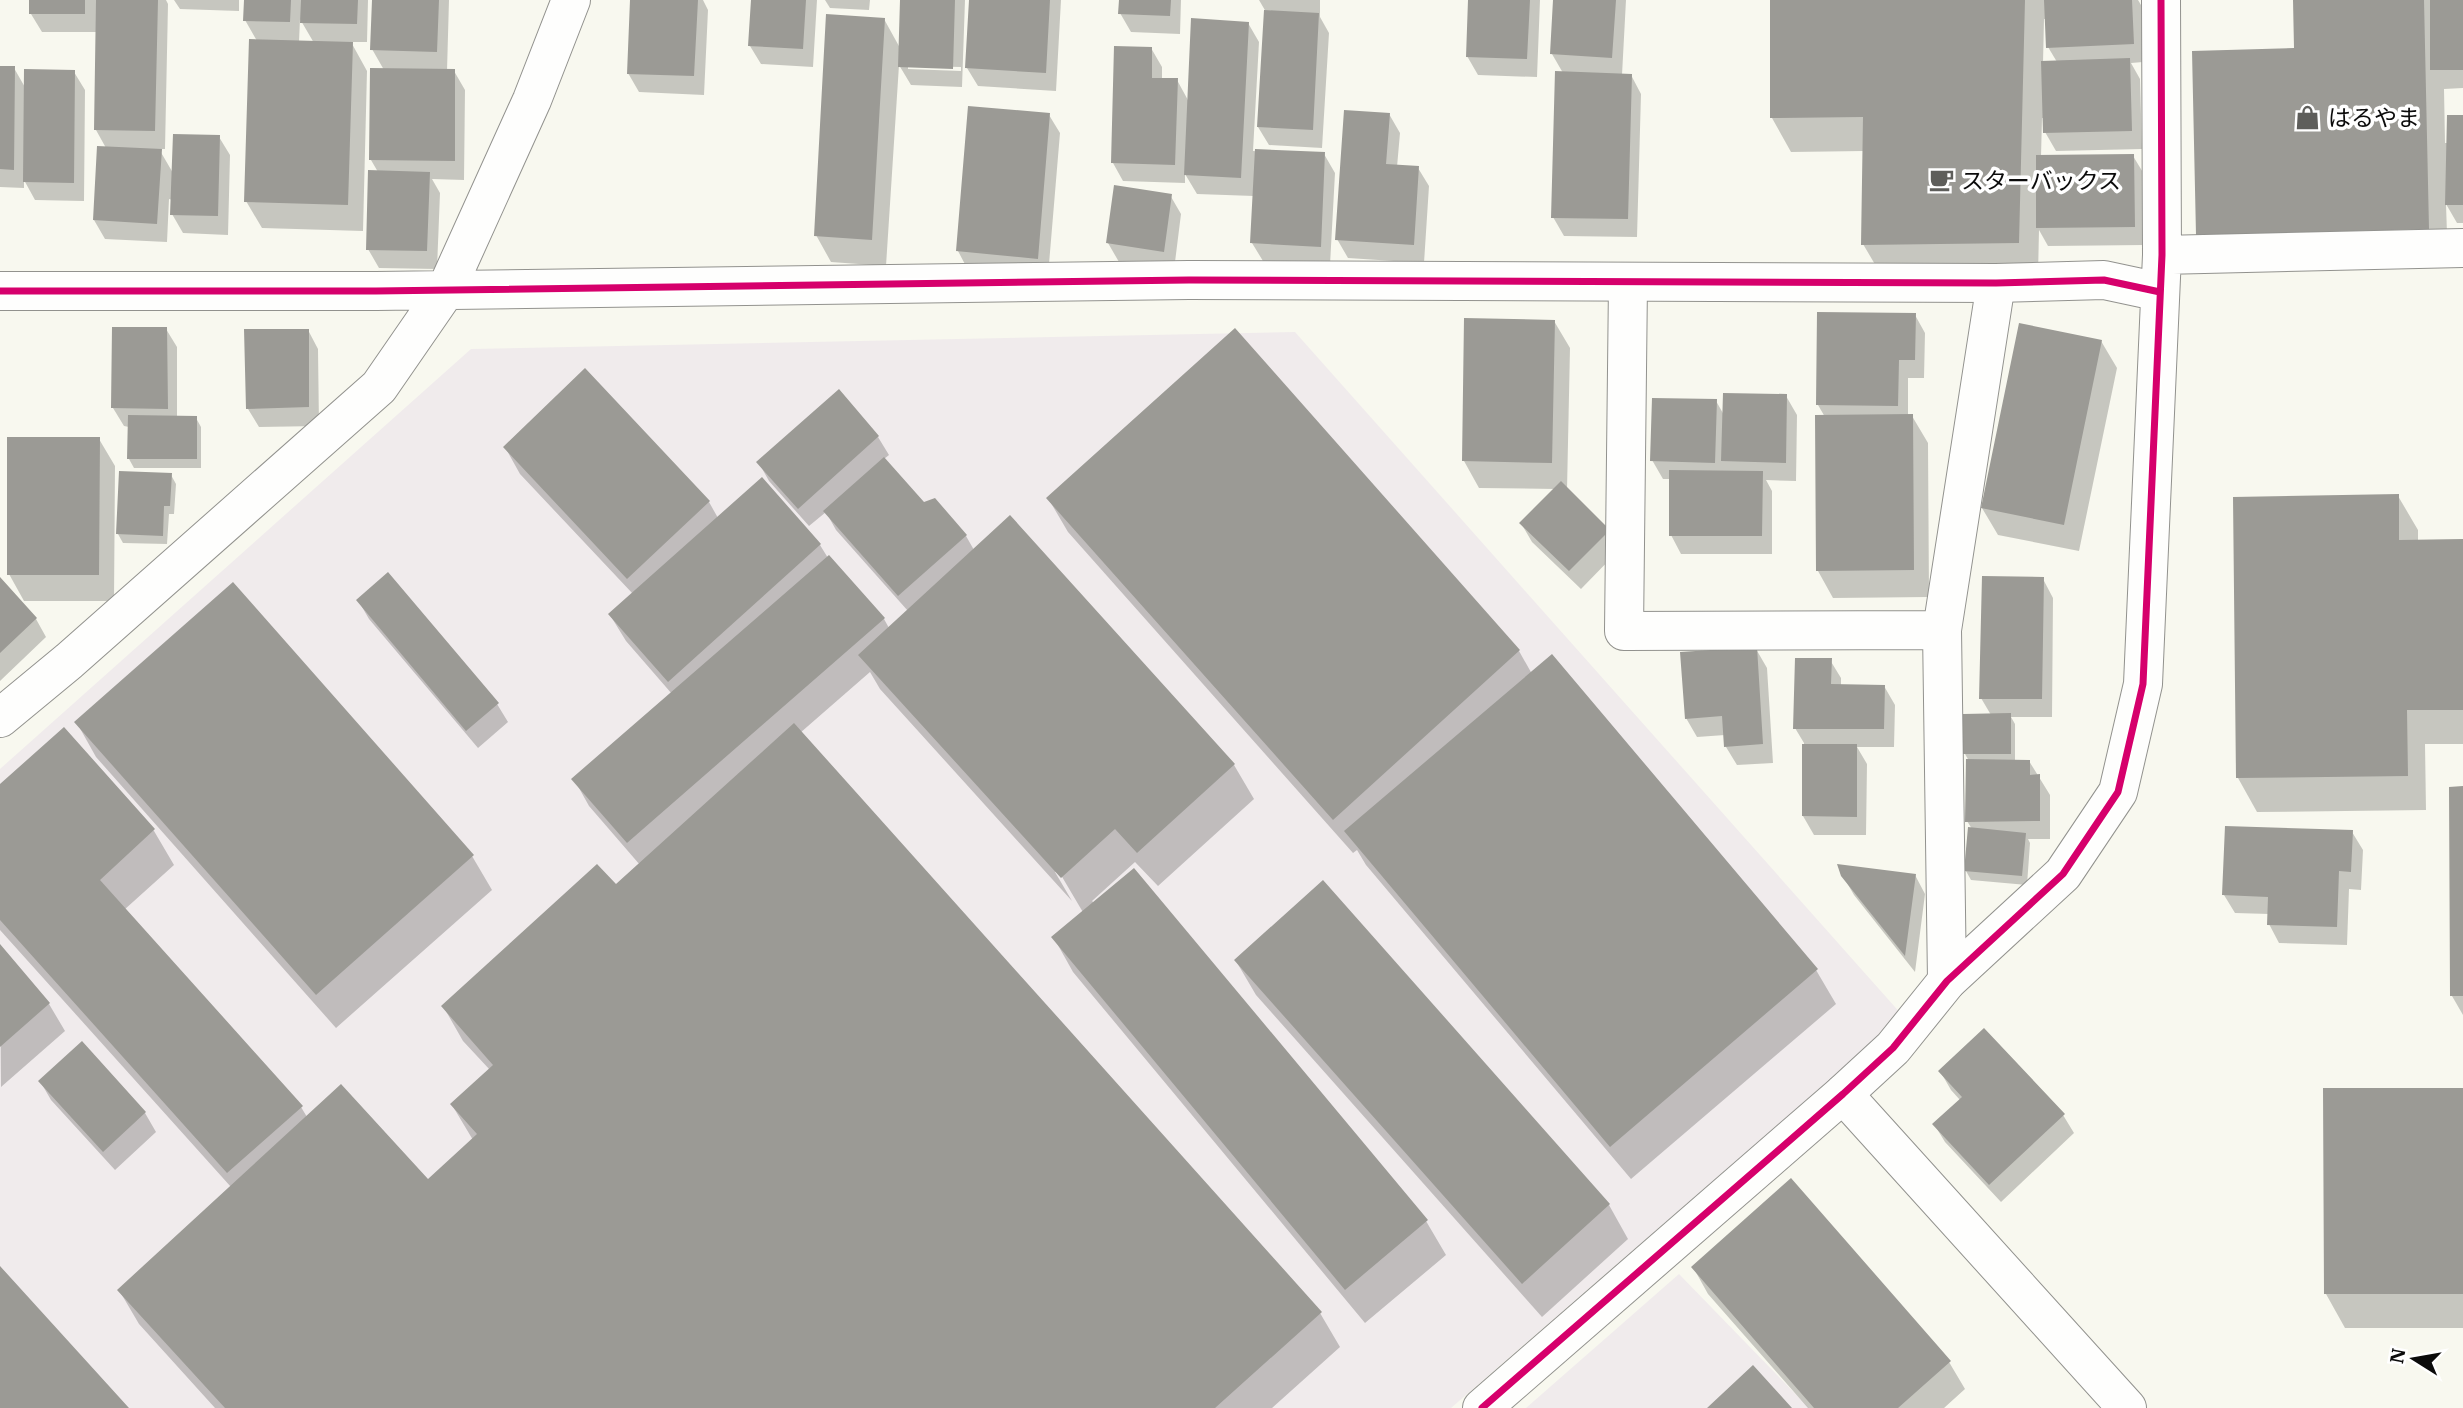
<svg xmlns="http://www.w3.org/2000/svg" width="2463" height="1408" viewBox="0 0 2463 1408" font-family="'IBM Plex Serif','Noto Sans JP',serif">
	<rect width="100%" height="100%" fill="#f8f8ef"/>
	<path fill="#f0ebec" d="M1295 332 1903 1016 1451 1408H0V769L471 349Z
		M1679 1274 1809 1408H1526Z"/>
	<path fill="#0003" fill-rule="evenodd" d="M31 0H166L168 4 165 149H159L173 173 219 137 230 155 228 235 183 233 172 214 173 200 169 199 167 242 105 239 94 220 106 148 96 130 97 32H42L31 14Z
		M174 0H239V11L180 9Z
		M246 0H368L367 42H351L367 71 363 231 262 228 246 201 257 41 245 20ZM300 19 314 43 299 42Z
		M373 0H449L447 71H454L465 90 464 180 432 179 440 193 437 269 379 268 368 249 378 172 371 160 384 70 372 49Z
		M632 0H703L708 10 704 95 639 92 628 73Z
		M752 0H817L813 67 761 64 750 46Z
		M825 0H870L869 10 830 8Z
		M902 0H965L962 87 911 85 899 65 886 266 831 262 816 235 884 19 900 48ZM908 66 961 67V71L908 69Z
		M971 0H1061L1056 91 978 86 967 68Z
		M1120 0H1181L1180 34 1131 32 1120 13Z
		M1259 0H1320V17L1329 33 1322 148 1269 145 1258 127 1266 12Z
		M1470 0H1540L1537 77 1478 75 1467 56Z
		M1555 0H1626L1622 75H1631L1641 94 1637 237 1564 236 1553 217 1563 73 1552 54Z
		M1771 0H2138L2141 5 2143 62 2131 63 2140 79 2142 149 2056 151 2045 132V118H2042L2041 157 2133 156 2144 174 2145 245 2048 246 2039 230 2038 276 1883 278 1863 244 1864 151 1791 152 1772 118ZM2044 19H2047L2048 47 2057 62 2043 63Z
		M2294 0H2463V88L2444 89 2445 143H2448L2463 117V223H2457L2446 204 2448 263 2198 235 2296 50Z
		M1248 23 1259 42 1253 151 1324 154 1335 173 1330 265 1263 261 1252 243 1254 196 1197 194 1185 174V183L1123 181 1113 163 1151 48 1162 67V80H1177L1189 102Z
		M0 68H14L26 89 74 72 85 90 84 201 35 200 24 180V188L0 187Z
		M1389 114 1400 133 1397 167 1418 168 1429 186 1424 263 1348 258 1337 239Z
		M1049 115 1060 133 1048 276 968 270 958 251Z
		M1170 195 1181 214 1174 270 1119 262 1108 243Z
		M1915 315 1925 333 1924 378H1908V416H1912L1928 443 1929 597 1833 598 1818 571 1825 417 1818 405Z
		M1554 321 1570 348 1567 490 1608 531 1619 550 1581 589 1532 542 1521 523 1555 489 1479 488 1464 461Z
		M166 329 177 347V418H196L201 427V468H134L129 459V427L124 426 113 408Z
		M308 330 318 349 319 426 259 427 248 409Z
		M1234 330 1519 651 1532 674 1816 970 1836 1004 1631 1179 1366 865 1357 850 1353 853 1068 532 1048 498Z
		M2101 341 2117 368 2079 551 1998 535 1982 508Z
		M1786 396 1797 415 1796 481 1766 480 1772 491V554H1681L1671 535V479H1663L1652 460 1716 401 1724 415Z
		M878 437 889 455 884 459 924 504 966 536 974 550 1234 765 1254 799 1158 886 1135 862 1092 901 1426 1221 1446 1255 1365 1323 1073 972 1054 938 1084 914 1058 870 1055 872 1072 901 880 689 870 672 800 733 1320 1313 1340 1347 1272 1408H215L139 1324 119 1290 231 1187 0 930V787L63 729 154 831 174 865 124 910 301 1107 307 1117 428 1181 473 1140 452 1105 490 1070 463 1041 443 1006 616 886 640 865 589 806 574 779 672 694 626 641 610 615 633 594 520 474 505 447 709 502 718 518 761 479 820 545 828 558 829 557 884 619 889 628 908 611 836 530 826 512 809 526 769 481 759 463Z
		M99 439 115 466 114 601H24L9 574Z
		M171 475 176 484 174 514H169L167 544 123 543 118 534Z
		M2398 496 2418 530V542L2463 541V744H2425L2426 810 2257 812 2238 778Z
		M2043 579 2053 598 2052 717H2011L2015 724V761H2029L2050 795V839H2028L2030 843 2027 885 1971 880 1966 871 1972 829 1967 821 1969 761 1965 754 1991 715 1981 698Z
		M0 580 36 619 46 637 0 681Z
		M358 600 497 704 508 722 478 748 369 619Z
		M1756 649 1767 668 1773 763 1737 765 1726 747 1725 735 1697 737 1686 718Z
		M1830 660 1841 678V686H1884L1895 705 1894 747H1857L1867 764 1866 835H1814L1803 816 1804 743 1795 728Z
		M77 723 472 856 492 890 336 1028 96 757Z
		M2463 788V1015L2452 996Z
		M2352 832 2363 850 2361 890 2349 889 2347 945 2279 943 2269 924V914L2235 913 2224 895Z
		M1915 875 1925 894 1915 972 1854 895 1843 876Z
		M0 947 49 1004 65 1031 1 1087Z
		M1236 961 1609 1205 1628 1239 1542 1317 1256 995Z
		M82 1044 145 1113 156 1132 115 1170 51 1100 40 1081Z
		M1940 1071 2063 1115 2074 1133 2001 1202 1945 1142 1934 1124 1960 1100 1951 1090Z
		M2463 1089V1328H2345L2326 1294Z
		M1693 1267 1949 1362 1965 1389 1944 1408H1808L1708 1294Z"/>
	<path fill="#9b9a95" d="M29 0H85V14H29Z
		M96 0H158L155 131 94 130Z
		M244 0H291L290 22 243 21Z
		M301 0H358L357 24 300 23Z
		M372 0H439L437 52 370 50Z
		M630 0H698L694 76 627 74Z
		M751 0H806L803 49 748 46Z
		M900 0H955L953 69 898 67Z
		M969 0H1050L1046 73 965 68Z
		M1119 0H1171L1170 16 1118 14Z
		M1468 0H1530L1527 59 1466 57Z
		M1553 0H1616L1612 58 1550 54Z
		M1770 0H2025L2019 243 1861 245 1863 117 1770 118Z
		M2044 0H2132L2134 44 2046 48Z
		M2293 0H2424L2429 229 2196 235 2192 51 2294 48Z
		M2430 0H2463V70H2430Z
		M1264 10 1319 13 1313 130 1257 127Z
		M826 14 885 18 872 240 814 236Z
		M1191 18 1249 22 1241 178 1184 175Z
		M249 39 353 42 348 205 244 202Z
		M1114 46 1152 47V78H1178L1175 165 1111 163Z
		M2130 58 2132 131 2043 133 2041 61Z
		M0 66H15L14 170 0 169Z
		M370 68 455 69V161L369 160Z
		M24 69 75 70 74 183 23 182Z
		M1555 71 1632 74 1628 219 1551 218Z
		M968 106 1050 113 1038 259 956 251Z
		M1344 110 1390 113 1386 164 1419 166 1414 245 1335 240Z
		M2447 115H2463V205H2445Z
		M173 134 220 135 218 216 170 215Z
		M97 146 162 149 157 224 93 220Z
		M1255 149 1325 152 1321 247 1250 243Z
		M2134 154 2135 227 2036 228V155Z
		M368 170 430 172 427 251 366 250Z
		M1114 185 1172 194 1164 252 1106 243Z
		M1817 312 1916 313 1915 360H1899L1898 406 1816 405Z
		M1464 318 1555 320 1552 463 1462 461Z
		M2019 323 2102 340 2064 525 1981 508Z
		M112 327H167L168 409 111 408Z
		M1235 328 1520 650 1333 820 1046 498Z
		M244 329H309V407L246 409Z
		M585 368 710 501 627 579 503 447Z
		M839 389 879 436 798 509 756 462Z
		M1723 393 1787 394 1786 463 1721 461Z
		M1652 398 1717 399 1715 463 1650 461Z
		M1913 414 1914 570 1816 571 1815 415Z
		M128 415 197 416V459H127Z
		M7 437H100L99 575H7Z
		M884 457 924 502 935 498 967 535 898 596 823 511Z
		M1669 470 1763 471 1762 536H1669Z
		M119 471 172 473 170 506H164L163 536 116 534Z
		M762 477 821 544 668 682 608 614Z
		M1561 481 1610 530 1569 571 1519 523Z
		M2399 494V540L2463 539V710H2407L2408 776 2236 778 2233 497Z
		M1010 515 1235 764 1137 853 1115 829 1061 878 858 655Z
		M829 555 885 618 627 843 571 779Z
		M388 572 499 703 466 731 356 600Z
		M1982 576 2044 577 2042 699H1979Z
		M0 577 37 618 0 653Z
		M233 582 474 855 316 995 74 722Z
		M1757 647 1763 744 1724 747 1722 716 1685 719 1680 652Z
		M1552 654 1818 969 1610 1147 1344 831Z
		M1795 658H1832L1831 684 1885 685 1884 729H1793Z
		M2011 713V754H1963V714Z
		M794 723 1322 1312 1215 1408H225L117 1290 341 1084 428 1179 477 1134 450 1104 493 1065 441 1006 597 864 616 884Z
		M64 727 155 829 100 880 303 1106 227 1173 0 920V784Z
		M1802 744H1857V817L1802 816Z
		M1966 759 2030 760V775L2040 774V821L1965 822Z
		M2463 786V996H2450L2449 787Z
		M2225 826 2353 830 2351 872 2339 871 2337 927 2267 925 2268 897 2222 895Z
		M1968 827 2026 833 2022 876 1964 871Z
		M1837 864 1916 874 1905 956 1841 876Z
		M1134 868 1428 1220 1345 1290 1051 937Z
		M1323 880 1610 1204 1522 1284 1234 960Z
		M0 944 50 1003 0 1047Z
		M1984 1028 2065 1114 1989 1185 1932 1124 1962 1097 1938 1071Z
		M82 1041 146 1112 103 1152 38 1081Z
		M2323 1088H2463V1294H2324Z
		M1791 1178 1951 1361 1898 1408H1814L1691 1267Z
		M0 1266 129 1408H0Z
		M1753 1365 1792 1408H1707Z"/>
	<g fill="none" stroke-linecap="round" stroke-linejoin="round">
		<defs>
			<path id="minor" d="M1628 283 1624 631 1942 630 1947 981
				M1942 630 1996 283
				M1843 1094 2127 1408"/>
			<path id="tertiary" d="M2162 255 2463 248
				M0 291H376L1189 280 1996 283 2104 280 2160 292
				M0 718 69 661 379 387 446 290 532 100 571 0
				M1482 1408 1843 1094 1893 1048 1947 981 2063 874 2118 792 2143 684 2162 255 2161 0"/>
		</defs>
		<use href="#minor" stroke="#92928e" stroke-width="40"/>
		<use href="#tertiary" stroke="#92928e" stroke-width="40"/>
		<use href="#minor" stroke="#fefefd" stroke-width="38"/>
		<use href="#tertiary" stroke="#fefefd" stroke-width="38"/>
		<defs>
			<path id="cycleway" d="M0 291H376L1189 280 1996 283 2104 280 2160 292
				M1482 1408 1843 1094 1893 1048 1947 981 2063 874 2118 792 2143 684 2162 255 2161 0"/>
		</defs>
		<use href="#cycleway" stroke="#fff" stroke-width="11"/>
		<use href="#cycleway" stroke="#d6006c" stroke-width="7"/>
	</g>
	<defs>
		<symbol id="shop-bare" viewBox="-9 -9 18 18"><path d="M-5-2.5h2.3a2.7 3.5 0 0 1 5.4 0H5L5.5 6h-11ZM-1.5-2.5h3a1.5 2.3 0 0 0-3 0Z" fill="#5e5e5b" stroke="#fff" stroke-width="2.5" paint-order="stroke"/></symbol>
		<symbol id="cafe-bare" viewBox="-9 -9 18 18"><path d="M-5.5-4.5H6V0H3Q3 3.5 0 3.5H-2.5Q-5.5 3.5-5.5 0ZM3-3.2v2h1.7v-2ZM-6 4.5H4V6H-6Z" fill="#5e5e5b" stroke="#fff" stroke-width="2.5" paint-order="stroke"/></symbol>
	</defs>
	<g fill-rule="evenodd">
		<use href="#shop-bare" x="2290" y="100" width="35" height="35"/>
		<use href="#cafe-bare" x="1924" y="162" width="35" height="35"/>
	</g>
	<g text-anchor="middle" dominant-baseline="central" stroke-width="7" stroke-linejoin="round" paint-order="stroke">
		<g font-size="23" fill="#0b0b0b" stroke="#fff" text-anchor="start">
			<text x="2328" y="117">はるやま</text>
			<text x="1961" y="180">スターバックス</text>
		</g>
	</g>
	<g transform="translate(2414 1359) rotate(281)" stroke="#ffffff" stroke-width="5" paint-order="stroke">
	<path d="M0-5L12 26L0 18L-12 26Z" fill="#0b0b0b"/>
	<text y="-10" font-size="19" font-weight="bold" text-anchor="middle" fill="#0b0b0b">N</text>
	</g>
</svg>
